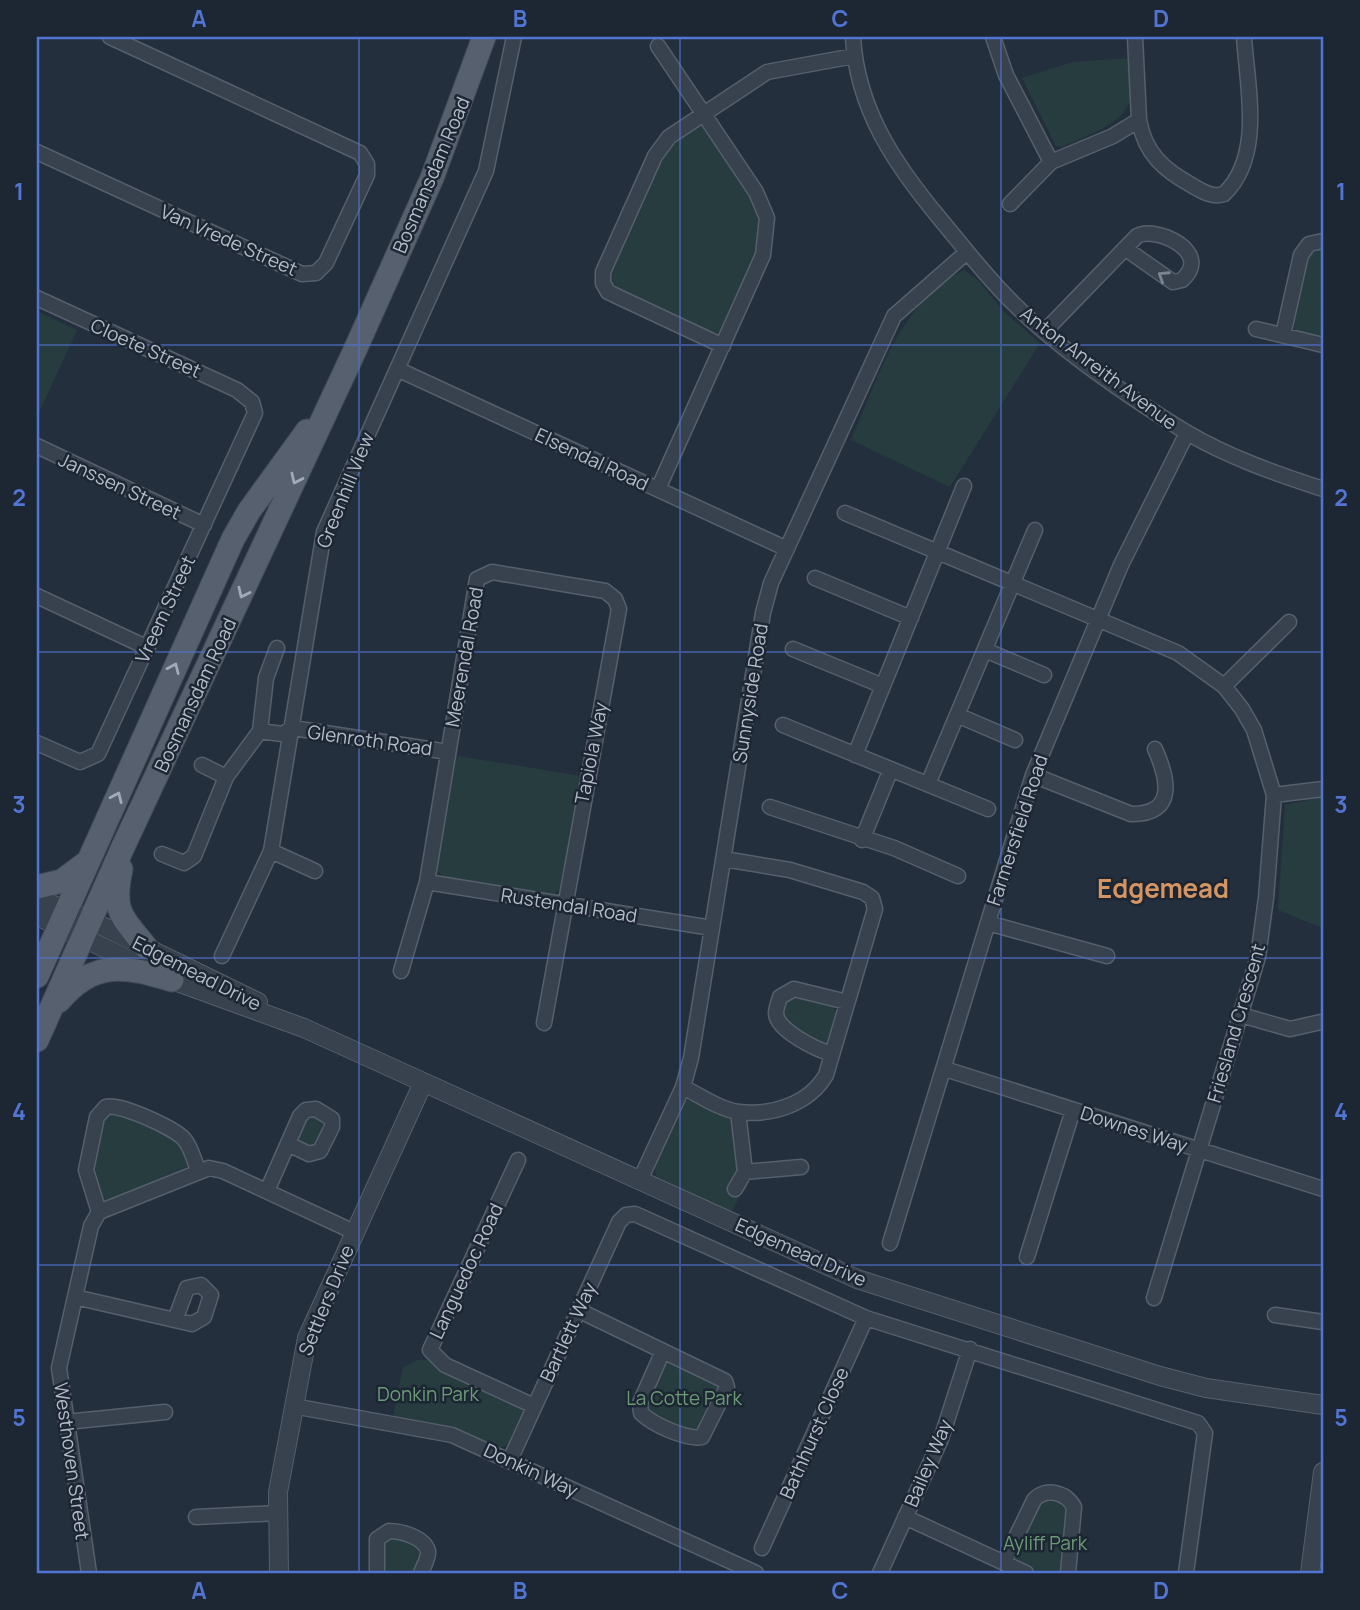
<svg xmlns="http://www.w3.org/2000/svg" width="1360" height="1610" viewBox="0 0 1360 1610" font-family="Manrope,sans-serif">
	<rect width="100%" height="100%" fill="#242f3e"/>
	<path fill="#263c3f" d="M1130 58C1131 69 1134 81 1132 92 1129 124 1087 135 1062 147L1056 146 1022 78 1072 62Z
		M696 126 705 128C721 151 757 192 761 220 765 258 737 298 721 331L714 334 612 288 608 274 667 147Z
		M1323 247V340L1296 332 1293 326 1306 258 1313 249Z
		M964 270 979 281 1003 311 1040 343 950 487 851 440C878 380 900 300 964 270Z
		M37 311 77 330 37 417Z
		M452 755 581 776 560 888 555 894 445 879 435 867Z
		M1323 797V928L1278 910 1285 805Z
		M790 995 834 1006 837 1016 826 1045H815L785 1019 783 1012Z
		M689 1099 729 1115 733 1120 739 1170 731 1190 740 1195 731 1213 656 1176 654 1165 682 1103Z
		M114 1110 177 1138 189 1166 108 1201 100 1199 90 1169 102 1118Z
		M310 1113 329 1124 315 1150 297 1141Z
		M418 1360H427L521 1406 524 1413 511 1444 497 1448 455 1431 393 1416 403 1367Z
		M668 1361 718 1383 720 1389 704 1428 690 1433 649 1413 645 1405 663 1364Z
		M1050 1497 1069 1505 1063 1573H1034L1016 1561C1014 1543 1035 1505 1050 1497Z
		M396 1534 423 1550 417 1573H382C382 1554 377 1542 396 1534Z"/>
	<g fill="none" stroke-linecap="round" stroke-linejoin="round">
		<defs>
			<path id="minor" d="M853 37C857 110 896 166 941 220 965 249 988 279 1015 305 1061 350 1130 398 1186 432 1228 457 1277 474 1323 489
				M993 37 1006 75 1051 162
				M658 46 756 192 767 218 763 255 658 489
				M1139 120C1145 154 1164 170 1193 186 1202 191 1212 198 1224 194 1264 156 1247 86 1244 37
				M37 152 302 274 316 273 326 263 367 175V164L360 153 110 37
				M1010 204 1051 162 1113 136 1139 120 1135 37
				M37 298 237 390 252 402 255 413 98 754 80 762 37 743
				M1256 329 1323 345
				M1045 331 1137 236C1155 225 1214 252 1182 280L1173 282 1126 249
				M1283 335 1301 255 1309 244 1323 241
				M723 346 608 292 603 283V272L655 156 669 137 767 72 854 56
				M397 369 787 549
				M37 446 204 525
				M845 513 1178 653 1224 686 1242 709 1254 730 1274 795 1266 898 1258 957 1154 1298
				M815 578 911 618
				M37 596 148 648
				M793 649 883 686
				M985 650 1044 675
				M1224 686 1289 622
				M957 715 1015 740
				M783 725 988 809
				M260 731 282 734 293 728 448 752
				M855 755 964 486
				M202 765 226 777
				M1033 775 1131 814C1177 815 1168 778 1155 749
				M928 784 1035 530
				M1274 795 1323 789
				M770 807 894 848 958 876
				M862 840 891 769
				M271 851 315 871
				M162 854 184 863 194 856 226 777 260 731 266 678 277 648
				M427 882 712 928
				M988 923 1107 956
				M222 956 271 851 324 532 486 171 514 37
				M401 971 427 882 477 579 492 572 605 591 615 599 619 609 544 1023
				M1241 1015 1290 1029 1321 1022
				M832 1054C817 1050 776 1030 776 1013 776 1008 779 1001 780 997L794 989 847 1002
				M945 1069 1323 1189
				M683 1087C699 1095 721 1110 739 1112 772 1116 809 1104 826 1075L875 909 872 898 863 892 790 870 724 859
				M518 1160 430 1350 445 1365 534 1406
				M745 1172 801 1167
				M640 1180 683 1087 691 1058 763 613 771 583 894 316 967 252
				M735 1189 745 1172 738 1112
				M267 1191 300 1116 306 1110 316 1109 332 1119V1127L320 1151 309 1154 288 1144
				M99 1212 86 1170 97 1117 106 1107C120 1103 174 1128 184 1139 191 1147 194 1160 198 1170
				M890 1243 1033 775 1121 565 1187 433
				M1027 1257 1073 1110
				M75 1297 192 1324 204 1317 211 1295 201 1285 187 1288 175 1320
				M578 1310 725 1381 727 1387 702 1437C686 1440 652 1424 641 1413L640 1403 663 1351
				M1275 1315 1323 1322
				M293 1406 452 1435 756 1573
				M66 1422 165 1412
				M510 1460 619 1222 626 1215 635 1214 866 1318 1198 1423 1205 1433 1186 1573
				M196 1517 277 1513
				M905 1517 1026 1573
				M762 1548 866 1318
				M1004 1562 1034 1500C1045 1487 1066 1492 1074 1507L1068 1573
				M89 1573 59 1368 91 1226 99 1212 209 1168 223 1171 354 1232
				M377 1573V1539L389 1531C401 1531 424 1537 428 1551 429 1558 423 1567 421 1573
				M880 1573 941 1439 970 1349"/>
			<path id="tertiary" d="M37 898 102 926 258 1002
				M37 916 172 980 304 1028 857 1279 1160 1376 1206 1388 1323 1405
				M279 1573 278 1492 307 1338 423 1083
				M1310 1573 1323 1472"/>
			<path id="primary" d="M121 869C112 911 121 916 146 947
				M37 887 62 881 86 863
				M37 976 233 539 249 511 307 431
				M59 1001C94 959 126 966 172 980
				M37 1040 123 847 355 350 432 178 484 37"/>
		</defs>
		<use href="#minor" stroke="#565f6c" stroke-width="17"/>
		<use href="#tertiary" stroke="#565f6c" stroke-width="20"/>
		<use href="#primary" stroke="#414a57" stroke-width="25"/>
		<use href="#minor" stroke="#38414e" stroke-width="14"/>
		<use href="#tertiary" stroke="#38414e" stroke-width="18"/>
		<use href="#primary" stroke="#56606e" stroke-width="23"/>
	</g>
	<defs><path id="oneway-chevron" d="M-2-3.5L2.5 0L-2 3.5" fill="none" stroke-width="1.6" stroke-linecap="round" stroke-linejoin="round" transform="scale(1.75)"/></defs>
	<use stroke="#7c8592" href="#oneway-chevron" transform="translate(1163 276) rotate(-147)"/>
	<g stroke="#a1aab7">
		<use href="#oneway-chevron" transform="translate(296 479) rotate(115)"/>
		<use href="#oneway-chevron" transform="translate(243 593) rotate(115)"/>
		<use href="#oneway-chevron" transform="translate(174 668) rotate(-66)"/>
		<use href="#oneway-chevron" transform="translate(117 797) rotate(-66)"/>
	</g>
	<path fill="none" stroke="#5274d3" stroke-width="2" stroke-opacity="0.55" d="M359 37V1573M680 37V1573M1001 37V1573M37 345H1323M37 652H1323M37 958H1323M37 1265H1323"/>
	<g text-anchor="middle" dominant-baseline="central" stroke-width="5" stroke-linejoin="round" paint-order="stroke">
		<g font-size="19" fill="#b4bcc9" stroke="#1d2633">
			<text transform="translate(431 175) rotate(-67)">Bosmansdam Road</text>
			<text transform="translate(229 240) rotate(24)">Van Vrede Street</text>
			<text transform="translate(146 348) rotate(24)">Cloete Street</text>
			<text transform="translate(1099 368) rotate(37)">Anton Anreith Avenue</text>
			<text transform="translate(592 459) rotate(25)">Elsendal Road</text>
			<text transform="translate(120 486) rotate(25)">Janssen Street</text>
			<text transform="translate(345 490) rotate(-68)">Greenhill View</text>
			<text transform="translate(165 609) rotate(-65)">Vreem Street</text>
			<text transform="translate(464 657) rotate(-80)">Meerendal Road</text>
			<text transform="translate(750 693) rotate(-81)">Sunnyside Road</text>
			<text transform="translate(195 695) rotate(-65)">Bosmansdam Road</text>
			<text transform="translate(370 740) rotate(8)">Glenroth Road</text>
			<text transform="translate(591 753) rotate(-79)">Tapiola Way</text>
			<text transform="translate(1017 830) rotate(-72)">Farmersfield Road</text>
			<text transform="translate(569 905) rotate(9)">Rustendal Road</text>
			<text transform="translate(197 973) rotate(27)">Edgemead Drive</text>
			<text transform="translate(1236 1023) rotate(-74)">Friesland Crescent</text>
			<text transform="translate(1134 1129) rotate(18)">Downes Way</text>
			<text transform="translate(801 1252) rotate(24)">Edgemead Drive</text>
			<text transform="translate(466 1271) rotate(-65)">Languedoc Road</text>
			<text transform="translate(326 1300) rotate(-68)">Settlers Drive</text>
			<text transform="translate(568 1332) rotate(-65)">Bartlett Way</text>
			<text transform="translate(814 1433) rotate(-66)">Bathhurst Close</text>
			<text transform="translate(72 1461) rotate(82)">Westhoven Street</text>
			<text transform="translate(928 1463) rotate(-67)">Bailey Way</text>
			<text transform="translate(531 1470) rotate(25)">Donkin Way</text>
		</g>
		<g font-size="19" fill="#6b9a76" stroke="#1d2633">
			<text x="428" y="1394">Donkin Park</text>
			<text x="684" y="1398">La Cotte Park</text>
			<text x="1045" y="1543">Ayliff Park</text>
		</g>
		<g font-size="26" font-weight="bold" fill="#d59563" stroke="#1d2633">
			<text x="1163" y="888">Edgemead</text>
		</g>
	</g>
	<rect width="1360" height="1610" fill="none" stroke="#1d2633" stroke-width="77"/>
	<rect x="38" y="38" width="1284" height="1534" fill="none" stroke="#5274d3" stroke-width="2.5"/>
	<g font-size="23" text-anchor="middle" font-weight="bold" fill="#5274d3">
		<text x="199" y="27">A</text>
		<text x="520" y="27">B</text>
		<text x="840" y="27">C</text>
		<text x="1161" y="27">D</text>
		<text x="19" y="200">1</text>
		<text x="1341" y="200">1</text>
		<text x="19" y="506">2</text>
		<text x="1341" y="506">2</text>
		<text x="19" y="813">3</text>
		<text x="1341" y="813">3</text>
		<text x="19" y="1120">4</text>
		<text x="1341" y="1120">4</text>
		<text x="19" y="1426">5</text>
		<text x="1341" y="1426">5</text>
		<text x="199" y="1599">A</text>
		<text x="520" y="1599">B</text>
		<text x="840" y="1599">C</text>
		<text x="1161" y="1599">D</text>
	</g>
</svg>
